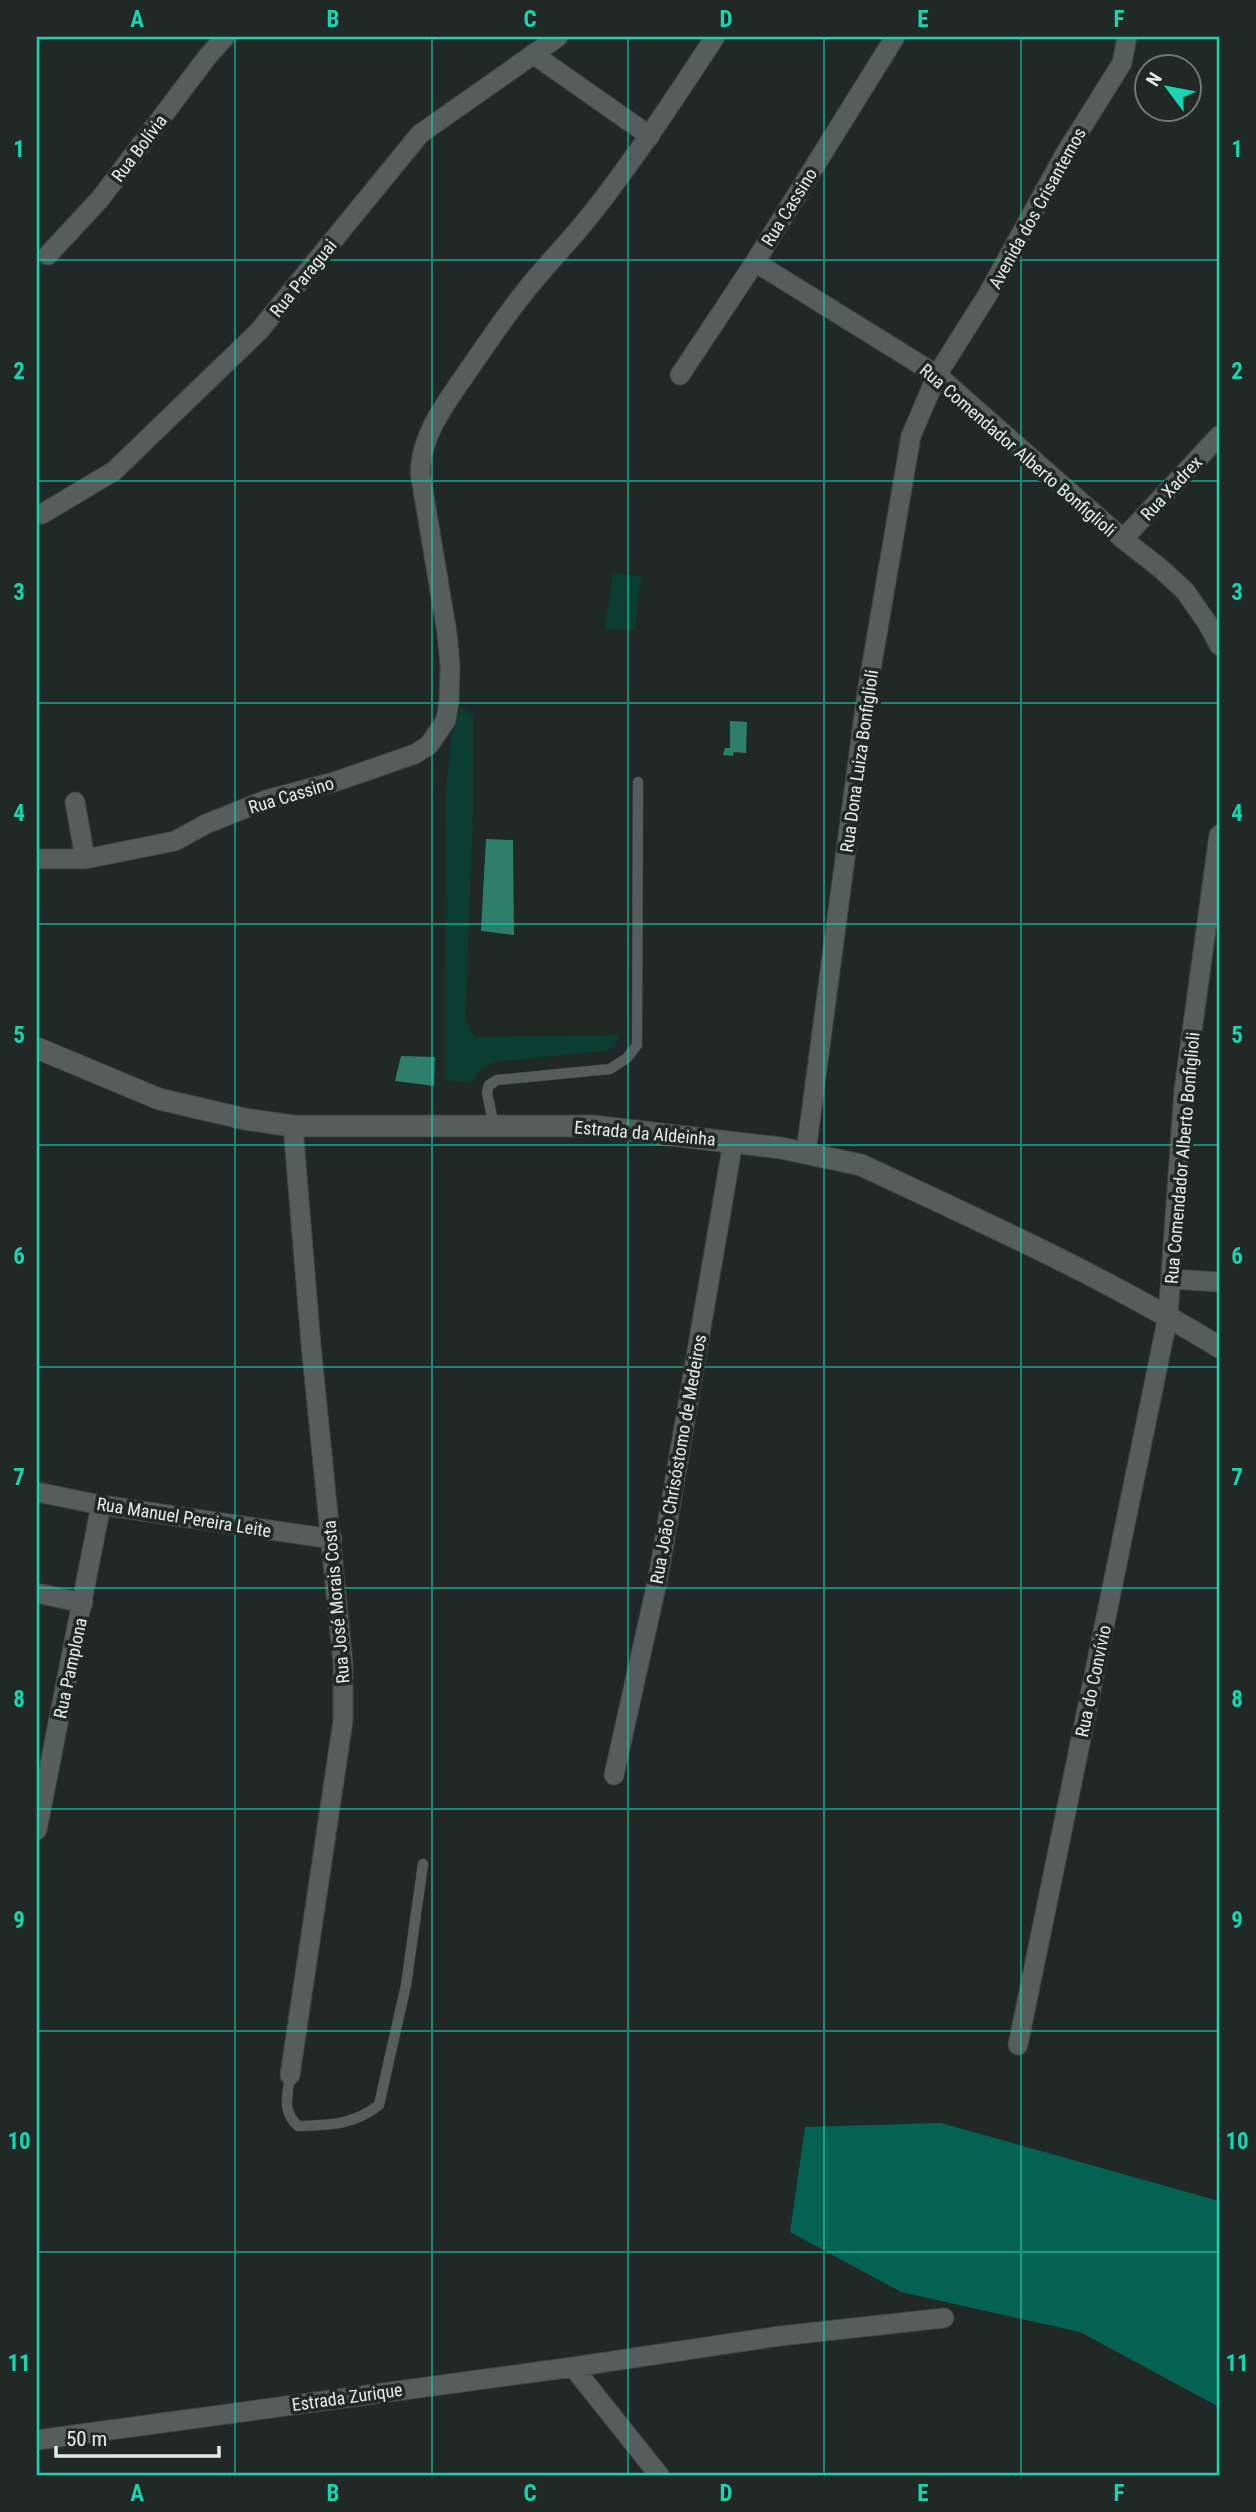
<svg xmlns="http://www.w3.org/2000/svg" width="1256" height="2512" viewBox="0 0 1256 2512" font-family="'Roboto Condensed',sans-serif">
	<rect width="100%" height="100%" fill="#212926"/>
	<path fill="#0b3d32" d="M613 573 641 576 635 630 605 629Z
		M461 707 473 715V817L465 1021 475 1037 620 1035 615 1047 606 1051 493 1062 479 1071 472 1083 445 1081 446 792 451 738Z"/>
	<path fill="#036251" d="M941 2123 1219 2201V2407L1080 2332 901 2292 790 2232 805 2127Z"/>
	<path fill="#2e7e6c" d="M730 721 747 722 746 753 734 752 733 756 723 755 725 748H730Z
		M486 839 513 840 514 935 481 931Z
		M401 1056 435 1057 434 1086 395 1081Z"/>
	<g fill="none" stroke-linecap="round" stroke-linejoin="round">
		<defs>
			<path id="lane" d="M494 1126 487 1093 489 1085 497 1080 610 1069 627 1058 637 1045 638 782
				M290 2075C288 2096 281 2110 298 2126 329 2125 354 2125 379 2105L406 1985 423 1864"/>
			<path id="street" d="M533 54 650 136
				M48 255 100 199 208 56 225 37
				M755 262 937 375 1123 539 1160 568 1185 591 1208 624 1219 645
				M680 375 755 262 895 37
				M42 514 114 471 259 331 420 134 558 37
				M1123 539 1219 436
				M75 802 85 859
				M37 859H85L175 841 206 824 266 800 334 782 415 754 429 745 446 720 449 702 450 665 447 633 420 472C422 436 441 410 461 381 481 352 501 322 523 294 544 267 568 243 589 217 635 159 675 98 715 37
				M806 1152 867 693 911 436 937 375 988 294 1065 154 1122 63 1127 37
				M1172 1279 1219 1282
				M37 1492 101 1505 332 1539
				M37 1593 83 1603
				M614 1775 658 1578 733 1142
				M37 1830 101 1505
				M1018 2045 1168 1316 1184 1090 1219 835
				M290 2075 343 1721V1663L311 1345 293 1126
				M573 2367 659 2475
				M37 2440 573 2367 780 2336 944 2318"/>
			<path id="secondary" d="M37 1048 159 1099 245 1119 293 1126H593L781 1148 861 1165C983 1222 1105 1277 1219 1347"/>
		</defs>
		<use href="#lane" stroke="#3f4543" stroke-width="11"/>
		<use href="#street" stroke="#3f4543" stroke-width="21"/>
		<use href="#secondary" stroke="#3f4543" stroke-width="23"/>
		<use href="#lane" stroke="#555e5b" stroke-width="10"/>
		<use href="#street" stroke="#555e5b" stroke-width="19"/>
		<use href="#secondary" stroke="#555e5b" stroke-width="21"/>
	</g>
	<path fill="none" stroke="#18d5b2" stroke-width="2" stroke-opacity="0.55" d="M235 37V2475M432 37V2475M628 37V2475M824 37V2475M1021 37V2475M37 260H1219M37 481H1219M37 703H1219M37 924H1219M37 1145H1219M37 1367H1219M37 1588H1219M37 1809H1219M37 2031H1219M37 2252H1219"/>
	<g text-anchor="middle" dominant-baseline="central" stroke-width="7" stroke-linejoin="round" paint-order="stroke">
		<g font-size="18" fill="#e6ebe9" stroke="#212926">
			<text transform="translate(139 148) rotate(-53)">Rua Bolívia</text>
			<text transform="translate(789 207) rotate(-58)">Rua Cassino</text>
			<text transform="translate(1037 208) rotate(-61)">Avenida dos Crisantemos</text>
			<text transform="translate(303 278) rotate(-51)">Rua Paraguai</text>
			<text transform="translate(1018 450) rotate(41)">Rua Comendador Alberto Bonfiglioli</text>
			<text transform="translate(1171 488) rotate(-47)">Rua Xadrex</text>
			<text transform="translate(859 761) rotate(-82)">Rua Dona Luiza Bonfiglioli</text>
			<text transform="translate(291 795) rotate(-17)">Rua Cassino</text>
			<text transform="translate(645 1133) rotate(5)">Estrada da Aldeinha</text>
			<text transform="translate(1182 1158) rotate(-85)">Rua Comendador Alberto Bonfiglioli</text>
			<text transform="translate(678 1459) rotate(-80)">Rua João Chrisóstomo de Medeiros</text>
			<text transform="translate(184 1517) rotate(9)">Rua Manuel Pereira Leite</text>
			<text transform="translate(336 1602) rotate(-95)">Rua José Morais Costa</text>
			<text transform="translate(70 1668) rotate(-78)">Rua Pamplona</text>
			<text transform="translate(1093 1681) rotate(-78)">Rua do Convívio</text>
			<text transform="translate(347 2397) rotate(-8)">Estrada Zurique</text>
		</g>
	</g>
	<rect width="1256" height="2512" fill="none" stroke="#212926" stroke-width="77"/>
	<g transform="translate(1168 88) rotate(302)"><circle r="33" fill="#212926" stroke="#707774" stroke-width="2"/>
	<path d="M0-5L12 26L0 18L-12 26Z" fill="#18d5b2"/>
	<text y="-10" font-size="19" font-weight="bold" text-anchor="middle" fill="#e6ebe9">N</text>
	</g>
	<path d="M56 2446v10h163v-10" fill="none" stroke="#e6ebe9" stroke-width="3.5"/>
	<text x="66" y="2446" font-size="21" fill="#e6ebe9" stroke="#212926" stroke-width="5" paint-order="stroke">50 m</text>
	<rect x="38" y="38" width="1180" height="2436" fill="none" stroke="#18d5b2" stroke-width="2.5"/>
	<g font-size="23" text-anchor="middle" font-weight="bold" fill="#18d5b2">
		<text x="137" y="27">A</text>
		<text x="333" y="27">B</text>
		<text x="530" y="27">C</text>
		<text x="726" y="27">D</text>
		<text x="923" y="27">E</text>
		<text x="1119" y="27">F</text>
		<text x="19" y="157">1</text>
		<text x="1237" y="157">1</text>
		<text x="19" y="379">2</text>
		<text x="1237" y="379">2</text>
		<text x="19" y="600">3</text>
		<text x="1237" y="600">3</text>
		<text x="19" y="821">4</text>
		<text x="1237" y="821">4</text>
		<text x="19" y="1043">5</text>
		<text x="1237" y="1043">5</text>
		<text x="19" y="1264">6</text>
		<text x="1237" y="1264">6</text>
		<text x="19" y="1485">7</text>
		<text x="1237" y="1485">7</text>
		<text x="19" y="1707">8</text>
		<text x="1237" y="1707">8</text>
		<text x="19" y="1928">9</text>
		<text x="1237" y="1928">9</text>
		<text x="19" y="2149">10</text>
		<text x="1237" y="2149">10</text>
		<text x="19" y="2371">11</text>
		<text x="1237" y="2371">11</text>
		<text x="137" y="2501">A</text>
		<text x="333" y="2501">B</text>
		<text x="530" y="2501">C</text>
		<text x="726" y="2501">D</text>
		<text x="923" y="2501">E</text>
		<text x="1119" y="2501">F</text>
	</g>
</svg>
